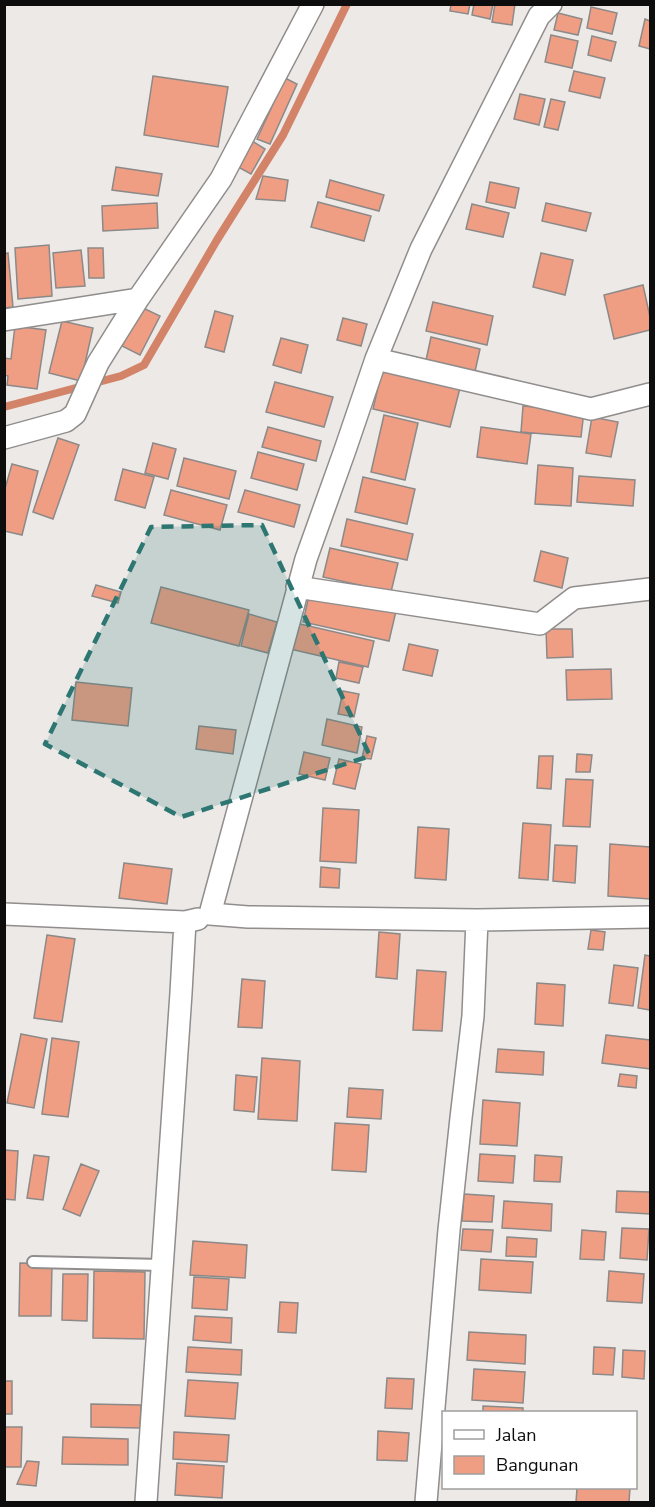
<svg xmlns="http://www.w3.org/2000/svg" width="655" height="1507" viewBox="0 0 655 1507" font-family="'Nunito Sans',sans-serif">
	<rect width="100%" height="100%" fill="#ece9e7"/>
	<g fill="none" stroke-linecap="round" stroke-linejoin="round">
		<path stroke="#d28368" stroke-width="8" d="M4 407 121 376 144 365 217 240 283 135 347 4"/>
	</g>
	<path fill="#f09e83" stroke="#8c8988" stroke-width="1.5" d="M451 4H470L468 14 450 11Z
		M474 4H493L490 19 472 15Z
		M495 4H515L512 25 492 22Z
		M591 7 617 13 612 34 587 28Z
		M558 13 582 19 578 35 554 30Z
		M645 19 650 21V49L639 46Z
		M551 35 578 41 572 68 545 62Z
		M592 36 616 42 611 61 588 55Z
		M574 71 605 78 600 98 569 91Z
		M153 76 228 87 218 147 144 135Z
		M285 78 297 84 270 144 257 139Z
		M520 94 545 99 539 125 514 119Z
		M551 99 565 102 558 130 544 127Z
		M252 141 265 149 251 174 238 167Z
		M116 167 162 174 158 196 112 190Z
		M263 176 288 180 285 201 256 199Z
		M330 180 384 195 379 211 326 197Z
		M490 182 519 188 515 208 486 202Z
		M318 202 371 216 364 241 311 227Z
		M157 203 158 228 103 231 102 206Z
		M546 203 591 213 586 231 542 221Z
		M472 204 509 213 503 237 466 229Z
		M49 245 52 296 18 299 15 248Z
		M88 248H103L104 278H89Z
		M81 250 85 286 56 288 53 253Z
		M8 253 13 307 4 308V254Z
		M541 253 573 260 565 295 533 287Z
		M643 285 650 317V330L614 339 604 295Z
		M433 302 493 316 487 345 426 331Z
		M141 307 160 316 140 355 122 346Z
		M215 311 233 316 224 352 205 347Z
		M343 318 367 324 361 346 337 340Z
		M62 321 93 328 81 381 49 373Z
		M15 326 46 330 37 389 7 385 8 376 4 375V358L11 359Z
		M431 337 480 349 474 376 425 365Z
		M281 338 308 345 301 373 273 365Z
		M382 370 460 388 450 427 373 409Z
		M275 382 333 397 324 427 266 412Z
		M523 406 584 411 581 437 521 432Z
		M384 415 418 423 405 480 371 472Z
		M592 417 618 422 611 457 586 453Z
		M268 427 321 441 316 461 262 447Z
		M481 427 531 434 527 464 477 457Z
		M58 438 79 445 53 519 33 512Z
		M153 443 176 449 168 479 145 473Z
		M258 452 304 464 297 490 251 478Z
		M184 458 236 471 229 499 177 486Z
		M12 464 38 471 22 535 4 531V492Z
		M538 465 573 468 571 506 535 504Z
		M123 469 154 477 145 508 115 500Z
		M579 476 635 480 633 506 577 502Z
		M363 477 415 489 407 524 355 512Z
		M171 490 227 505 220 530 164 515Z
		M245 490 300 505 294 527 238 512Z
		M347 519 413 534 407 560 341 546Z
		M330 548 398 563 391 592 323 577Z
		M541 551 568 558 562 588 534 581Z
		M96 585 121 592 118 603 92 596Z
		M161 587 249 610 239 646 151 623Z
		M310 591 396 611 389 641 303 622Z
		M249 614 277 622 268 653 241 646Z
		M296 623 374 641 368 667 290 649Z
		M546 629H572L573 657 547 658Z
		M409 644 438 650 432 676 403 670Z
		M339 662 363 667 359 683 336 678Z
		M611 669 612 699 567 700 566 670Z
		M76 682 132 688 128 726 72 720Z
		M343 691 359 694 354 717 338 714Z
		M327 719 362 727 357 753 322 745Z
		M199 726 236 730 233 754 196 749Z
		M367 736 376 738 371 759 362 758Z
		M304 752 330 758 325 780 299 774Z
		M577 754 592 755 590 772H576Z
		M539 756H553L551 789 537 788Z
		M339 759 361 764 355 789 333 784Z
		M566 779 593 780 590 827 563 826Z
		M323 808 359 810 356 863 320 861Z
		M523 823 551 825 548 880 519 878Z
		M418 827 449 829 446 880 415 878Z
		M610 844 650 847V899L608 896Z
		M555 845 577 846 575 883 553 881Z
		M124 863 172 869 167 904 119 898Z
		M321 867 340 869 339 888 320 887Z
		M591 930 605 932 603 950 588 949Z
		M379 932 400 934 397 979 376 977Z
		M47 935 75 939 62 1022 34 1018Z
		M645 955 650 956V1010L638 1008Z
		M614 965 638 968 633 1006 609 1003Z
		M417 970 446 972 442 1031 413 1030Z
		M242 979 265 981 262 1028 238 1027Z
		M537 983 565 985 563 1026 535 1024Z
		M21 1034 47 1039 34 1108 7 1103Z
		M606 1035 650 1040V1069L602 1063Z
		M52 1038 79 1042 68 1117 42 1114Z
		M498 1049 544 1052 543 1075 496 1072Z
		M262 1058 300 1061 297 1121 258 1119Z
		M620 1074 637 1076 636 1088 618 1086Z
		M236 1075 257 1077 254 1112 234 1110Z
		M349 1088 383 1090 381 1119 347 1117Z
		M483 1100 520 1103 517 1146 480 1144Z
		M335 1123 369 1125 366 1172 332 1170Z
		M4 1150 18 1151 15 1200 4 1199Z
		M480 1154 515 1156 513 1183 478 1181Z
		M34 1155 49 1157 43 1200 27 1198Z
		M535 1155 562 1157 560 1182 534 1181Z
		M81 1164 99 1171 80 1216 63 1209Z
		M617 1191 650 1192V1214L616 1212Z
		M464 1194 494 1196 492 1222 462 1221Z
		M504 1201 552 1204 551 1231 502 1228Z
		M622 1228 649 1229 647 1260 620 1258Z
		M463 1229 493 1230 491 1252 461 1250Z
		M582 1230 606 1232 604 1260 580 1259Z
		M507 1237 537 1239 536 1257 506 1256Z
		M193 1241 247 1245 245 1278 190 1275Z
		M481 1259 533 1262 531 1293 479 1290Z
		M20 1263 52 1264 51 1316H19Z
		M94 1271 145 1272 144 1339 93 1338Z
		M609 1271 644 1274 642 1303 607 1301Z
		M63 1274H88L87 1321 62 1320Z
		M194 1277 229 1279 227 1310 192 1308Z
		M280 1302 298 1303 296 1333 278 1332Z
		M195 1316 232 1318 231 1343 193 1340Z
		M469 1332 526 1335 525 1364 467 1360Z
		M188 1347 242 1350 241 1375 186 1372Z
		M594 1347 615 1348 613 1375 593 1374Z
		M623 1350 645 1351 644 1379 622 1377Z
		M474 1369 525 1372 523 1403 472 1400Z
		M387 1378 414 1379 412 1409 385 1408Z
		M188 1380 238 1383 235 1419 185 1416Z
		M4 1381H12V1414H4Z
		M91 1404 141 1405 140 1428 91 1427Z
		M483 1406 523 1408V1412H483Z
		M4 1427H22L21 1467H4Z
		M378 1431 409 1433 407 1461 377 1460Z
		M174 1432 229 1435 227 1462 173 1459Z
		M63 1437 128 1439V1465L62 1464Z
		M27 1461 39 1462 36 1486 17 1484Z
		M177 1463 224 1466 222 1498 175 1495Z
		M577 1488H630L629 1502H576Z"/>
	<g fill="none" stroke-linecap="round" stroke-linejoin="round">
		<defs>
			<path id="service" d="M33 1262 162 1265"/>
			<path id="minor" d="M551 4 539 16 421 249 376 359 345 450 306 559 210 914 248 917 477 920 650 917
				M4 320 138 299
				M376 359 591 409 650 394
				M4 438 66 421 75 414 98 363 138 299 221 179 313 4
				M297 587 540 624 574 598 650 589
				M4 914 185 922 198 919
				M146 1502 181 993 185 922
				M426 1502 449 1230 461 1118 473 1016 477 920"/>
		</defs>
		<use href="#service" stroke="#908d8c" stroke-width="14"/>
		<use href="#minor" stroke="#908d8c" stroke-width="24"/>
		<use href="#service" stroke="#fff" stroke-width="10"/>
		<use href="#minor" stroke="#fff" stroke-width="21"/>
	</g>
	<path fill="#2d7671" fill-opacity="0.2" stroke="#2d7671" stroke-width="4.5" stroke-dasharray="12 8" stroke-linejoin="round" d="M262 525 370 756 181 817 45 744 151 527Z"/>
	<rect width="655" height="1507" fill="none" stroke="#0e0d0d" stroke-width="12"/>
	<rect x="442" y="1411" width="195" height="78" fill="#ffffff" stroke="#9f9e9e" stroke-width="1.5"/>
	<rect x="454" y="1430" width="30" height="9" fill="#ffffff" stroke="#9f9e9e" stroke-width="1.5"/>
	<text x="496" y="1441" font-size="18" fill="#0e0d0d">Jalan</text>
	<rect x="454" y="1456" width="30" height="18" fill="#f09e83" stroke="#9f9e9e" stroke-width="1.5"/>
	<text x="496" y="1471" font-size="18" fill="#0e0d0d">Bangunan</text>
</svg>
